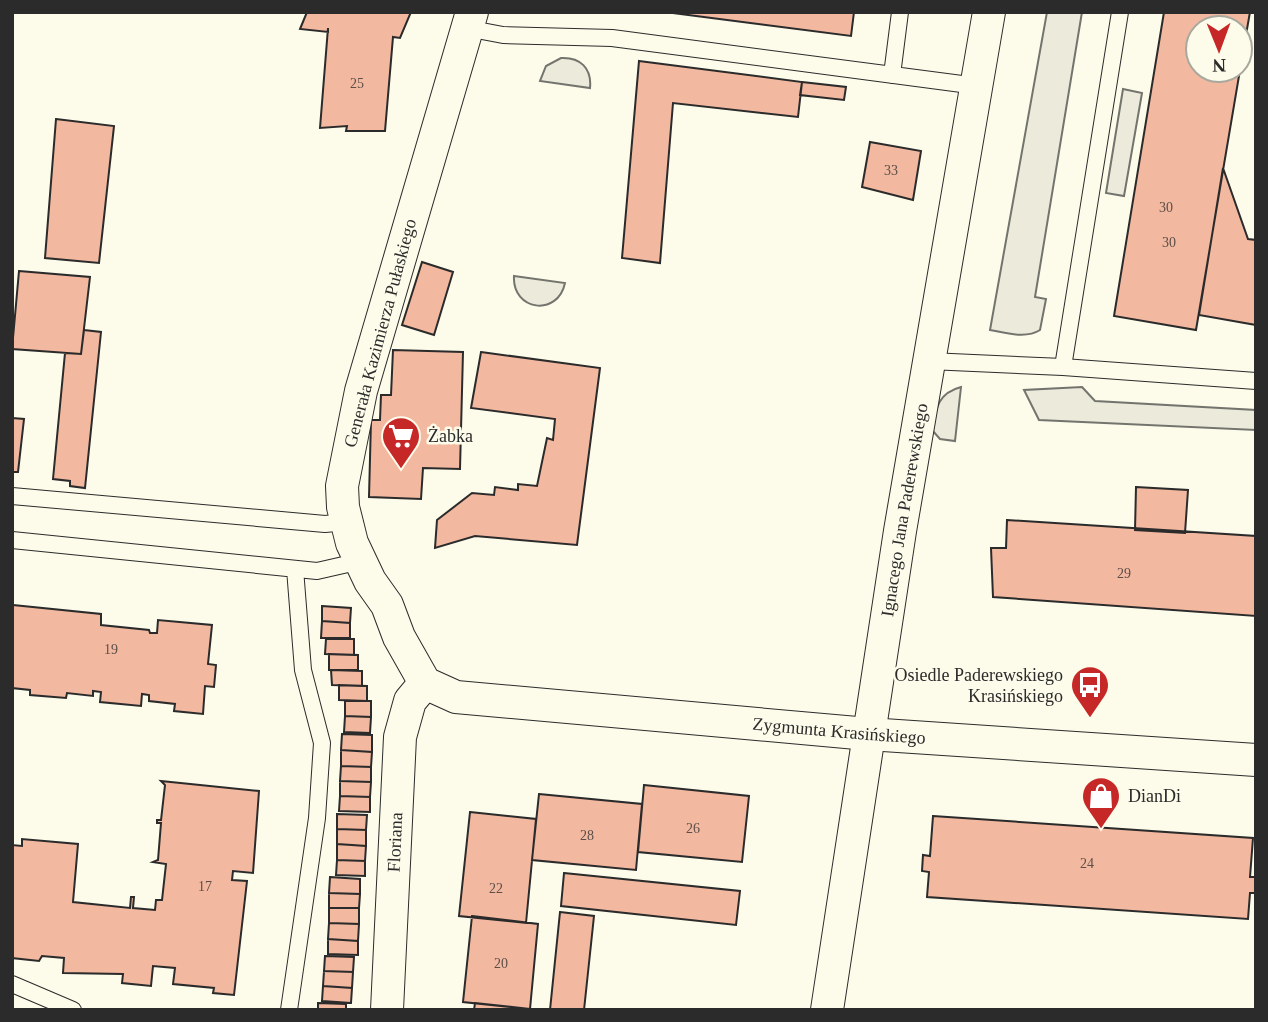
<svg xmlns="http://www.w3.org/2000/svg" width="1268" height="1022" viewBox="0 0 1268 1022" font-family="Georgia,serif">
	<rect width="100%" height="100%" fill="#fdfbea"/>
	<path fill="#ecebdb" stroke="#74746e" stroke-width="2" d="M1047 12H1082L1035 297 1046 299 1040 330C1026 339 1006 333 990 330Z
		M561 58C580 57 592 68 590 88L540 81 546 66Z
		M1123 89 1142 93 1124 196 1106 193Z
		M514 276 565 283C558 317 512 311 514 276Z
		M961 387 955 441 940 439 932 430C936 408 938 393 961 387Z
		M1082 387 1095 401 1256 410V430L1039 420 1024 390Z"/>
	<path fill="#f2b8a0" stroke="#2b2b2b" stroke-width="2" d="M307 12H411L400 38 393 37 385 131H346L347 126 320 128 328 28V32L300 29Z
		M665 12H854L851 36Z
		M1164 12H1250L1240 69V28H1198V70H1240L1196 330 1114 316Z
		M639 61 802 82 798 117 673 103 660 263 622 258Z
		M802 82 846 87 844 100 800 95Z
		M56 119 114 126 99 263 45 258Z
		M870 142 921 151 913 200 862 187Z
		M1223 168 1248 239 1256 240V325L1199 315Z
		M422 262 453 272 434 335 402 325Z
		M19 271 90 277 81 354 12 349Z
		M84 330 101 332 85 488 70 486V481L53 479 65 353 81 354Z
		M393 350 463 352 460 469 423 468 421 499 369 497 371 420H380L381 395H391Z
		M481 352 600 368 577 545 475 536 435 548 437 520 472 493 494 495 495 487 518 490V484L537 486 547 438 553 440 555 419 471 408Z
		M12 418 24 419 18 472H12Z
		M1136 487 1188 490 1185 533 1135 530Z
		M1007 520 1256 536V616L993 597 991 548H1006Z
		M13 605 101 614V625L149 630 150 633H157L158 620 212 625 208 664 216 665 214 687 205 686 203 714 174 711 175 704 149 701V695L142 694 141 706 100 702 101 692 93 691V696L67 693 66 698 30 695V690L12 688Z
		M322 606 351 608 350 623 322 621Z
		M322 621 350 623V638H321Z
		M326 639H354V655L325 654Z
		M329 654 358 655V670H329Z
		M331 670 362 671V686L332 685Z
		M339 685 367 686V701L339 700Z
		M345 701H371V717L345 716Z
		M345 716 371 717 370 733 344 732Z
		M342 734 372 735V752L341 750Z
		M341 750 372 752 371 767 341 766Z
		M341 766 371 767V782L340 781Z
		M161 781 259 791 253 873 233 871 232 880 247 881 234 995 213 993 214 988 173 984 175 968 153 966 151 986 122 983 123 974 63 973 64 958 42 956 39 961 12 958V845L22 846V839L78 844 73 902 130 908 131 897H134L133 908 155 910 156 900H162L166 864 153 862 158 860 161 823H157V820H161L165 785Z
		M340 781 371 782 370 797 340 796Z
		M644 785 749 796 742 862 638 852Z
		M539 794 642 804 636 870 532 860Z
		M340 796 370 797V812L339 811Z
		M470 812 536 819 526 923 459 916Z
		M337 814 367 815 366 830 337 829Z
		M933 816 1253 838 1250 877H1256V893H1250L1248 919 927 897 929 872 922 871 923 855 930 856Z
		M337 829 366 830V846L337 844Z
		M337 844 366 846 365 861 337 860Z
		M337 860 365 861V876L336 875Z
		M564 873 740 891 736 925 561 906Z
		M330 877 360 879V894L329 893Z
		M329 893 360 894 359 908H329Z
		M329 908H359V924L329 923Z
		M560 912 594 916 584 1010H550Z
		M472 916 538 924 530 1009 463 1002Z
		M329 923 359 924 358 941 328 939Z
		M328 939 358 941V955L328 954Z
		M325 956 354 957 353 972 324 971Z
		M324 971 353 972 352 988 323 986Z
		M323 986 352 988 351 1003 322 1001Z
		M318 1003 346 1004V1010H318Z
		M475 1003 530 1009 541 1010H474Z"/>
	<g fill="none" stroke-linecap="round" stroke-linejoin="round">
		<defs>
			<path id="lane" d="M1120 12 1063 367 1256 381
				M466 28 503 35 612 38 977 86
				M892 75 900 12
				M929 361 1063 367
				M12 496 325 524 346 522
				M12 540 317 571 361 561
				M12 984 73 1010
				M289 1010 317 818 322 743 303 670 295 569"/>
			<g id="street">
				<path id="s1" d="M472 12 361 391 342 486 343 507 352 543 370 581 387 605 399 637 425 683 456 697 868 734 1256 760"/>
				<path id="s2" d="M387 1010 400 737 410 701 425 683"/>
				<path id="s3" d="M827 1010 900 531 989 12"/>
			</g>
		</defs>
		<use href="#lane" stroke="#2b2b2b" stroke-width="18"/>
		<use href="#street" stroke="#2b2b2b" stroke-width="34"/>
		<use href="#lane" stroke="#fdfbea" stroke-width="16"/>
		<use href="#street" stroke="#fdfbea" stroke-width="32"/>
	</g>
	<defs>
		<symbol id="supermarket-pin" viewBox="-11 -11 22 30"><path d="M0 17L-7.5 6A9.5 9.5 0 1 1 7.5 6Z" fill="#c62828" stroke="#fdfbea"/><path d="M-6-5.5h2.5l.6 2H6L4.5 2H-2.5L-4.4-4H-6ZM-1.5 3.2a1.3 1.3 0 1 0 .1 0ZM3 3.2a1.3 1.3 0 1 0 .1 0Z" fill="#fff"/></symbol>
		<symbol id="bus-pin" viewBox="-11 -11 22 30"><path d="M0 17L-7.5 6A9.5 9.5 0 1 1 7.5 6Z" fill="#c62828" stroke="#fdfbea"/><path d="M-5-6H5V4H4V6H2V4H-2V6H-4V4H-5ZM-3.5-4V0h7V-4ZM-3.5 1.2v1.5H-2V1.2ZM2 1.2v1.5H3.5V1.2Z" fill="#fff"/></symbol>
		<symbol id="shop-pin" viewBox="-11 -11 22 30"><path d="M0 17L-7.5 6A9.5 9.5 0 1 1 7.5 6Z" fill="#c62828" stroke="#fdfbea"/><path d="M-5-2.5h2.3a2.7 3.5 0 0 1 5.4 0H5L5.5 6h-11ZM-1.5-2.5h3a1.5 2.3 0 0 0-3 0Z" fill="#fff"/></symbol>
	</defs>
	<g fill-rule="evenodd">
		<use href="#supermarket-pin" x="379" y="414" width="44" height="60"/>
		<use href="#bus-pin" x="1068" y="663" width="44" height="60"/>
		<use href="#shop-pin" x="1079" y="774" width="44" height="60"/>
	</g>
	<g text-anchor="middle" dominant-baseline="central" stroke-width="5" stroke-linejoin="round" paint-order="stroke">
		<g font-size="14" fill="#5d4e48">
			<text x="357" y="83">25</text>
			<text x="891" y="170">33</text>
			<text x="1166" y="207">30</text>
			<text x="1169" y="242">30</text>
			<text x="1124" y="573">29</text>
			<text x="111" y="649">19</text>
			<text x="693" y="828">26</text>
			<text x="587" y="835">28</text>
			<text x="1087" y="863">24</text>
			<text x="205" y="886">17</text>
			<text x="496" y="888">22</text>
			<text x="501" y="963">20</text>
		</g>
		<g font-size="18" fill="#2b2b2b" stroke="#fdfbea">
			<text transform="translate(380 333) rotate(-75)">Generała Kazimierza Pułaskiego</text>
			<text stroke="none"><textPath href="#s3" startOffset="506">Ignacego Jana Paderewskiego</textPath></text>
			<text stroke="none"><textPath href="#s1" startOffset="1127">Zygmunta Krasińskiego</textPath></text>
			<text stroke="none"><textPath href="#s2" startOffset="168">Floriana</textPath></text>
		</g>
		<g font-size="18" fill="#2b2b2b" stroke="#fdfbea" text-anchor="start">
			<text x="428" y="436">Żabka</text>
			<text x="1063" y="675" text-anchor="end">Osiedle Paderewskiego<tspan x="1063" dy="21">Krasińskiego</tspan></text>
			<text x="1128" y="796">DianDi</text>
		</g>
	</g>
	<rect width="1268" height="1022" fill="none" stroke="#2b2b2b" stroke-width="28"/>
	<g transform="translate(1219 49) rotate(179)"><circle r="33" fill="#fdfbea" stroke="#a9a89e" stroke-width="2"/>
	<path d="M0-5L12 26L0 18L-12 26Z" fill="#c62828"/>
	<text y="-10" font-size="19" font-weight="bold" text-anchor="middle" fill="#2b2b2b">N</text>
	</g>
</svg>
